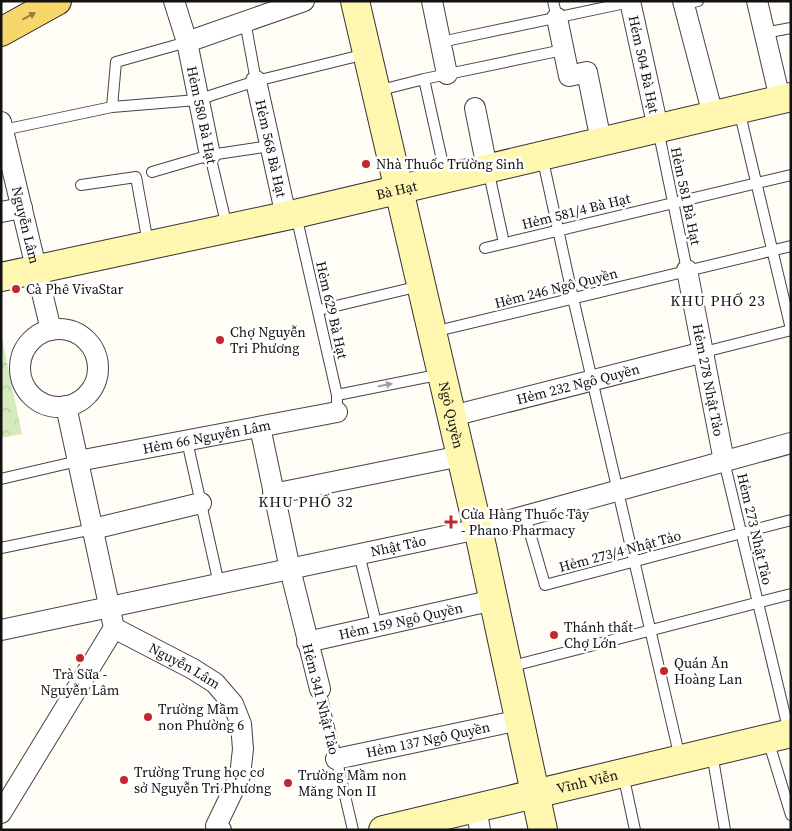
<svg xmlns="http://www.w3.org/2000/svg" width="792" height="831" viewBox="0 0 792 831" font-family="'Source Serif 4',serif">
	<defs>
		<pattern id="park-crowns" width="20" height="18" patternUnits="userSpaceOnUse" patternTransform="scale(1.25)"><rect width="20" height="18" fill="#d5ebbd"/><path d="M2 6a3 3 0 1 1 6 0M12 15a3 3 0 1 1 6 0" fill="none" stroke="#b6c8a1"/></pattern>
	</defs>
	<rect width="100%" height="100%" fill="#fffdf5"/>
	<path fill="url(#park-crowns)" d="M1 334 22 434 1 438Z"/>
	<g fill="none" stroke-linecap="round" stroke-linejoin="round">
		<defs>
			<path id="lane" d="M553 1 557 18
				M684 4 698 1
				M245 21 256 81
				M764 33 791 28
				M441 42 630 2
				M424 79 446 178
				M377 91 424 79 563 50
				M112 107 116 62 187 42
				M739 110 791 329
				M658 129 687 270
				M3 130 112 107 197 100 256 81 366 54
				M210 155 227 227
				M542 156 573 298 680 758
				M488 169 504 243
				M152 172 210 155 270 146
				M81 185 136 177 148 243
				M296 215 337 395V412
				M485 248 791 175
				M319 310 420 286
				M433 332 791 246
				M704 352 791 330
				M337 395 442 374
				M187 441 219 584
				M724 461 789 732
				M1 479 78 461
				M525 516 545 585 791 520
				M1 548 93 529
				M359 554 377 627
				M509 667 791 594
				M320 689 353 830
				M768 740 791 815
				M712 753 725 830
				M623 774 635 830"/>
			<g id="street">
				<path d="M174 1 187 42 210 155"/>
				<path d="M432 1 447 74"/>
				<path id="s1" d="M630 1 658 128"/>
				<path d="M683 1 713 115"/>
				<path d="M757 1 780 99"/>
				<path d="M557 18 569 76 587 72 601 141"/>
				<path d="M187 42 304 1"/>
				<path id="s2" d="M256 81 286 216"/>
				<path d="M475 108 487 168"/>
				<path id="s3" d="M1 122 51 330"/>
				<path d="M1 212 22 208"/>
				<path id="s4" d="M687 270 724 461"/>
				<circle cx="59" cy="368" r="39"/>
				<path id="s5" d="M452 416 704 352"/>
				<path d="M260 427 290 569 320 689"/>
				<path id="s6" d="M78 461 337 412"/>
				<path d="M273 494 461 456"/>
				<path d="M93 529 201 503"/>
				<path id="s7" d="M114 628 193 669 215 683 233 704 241 724 243 749 240 776 216 826 221 830"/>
				<path id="s8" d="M1 630 478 529 791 443"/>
				<path id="s9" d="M307 642 494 600"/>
				<path id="s10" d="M336 759 520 720"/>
				<path d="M476 808 480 830"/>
				<path d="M1 813 114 628 66 406"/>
			</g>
			<g id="secondary">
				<path id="s11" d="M355 1 481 542 543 830"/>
				<path id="s12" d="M1 277 295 214 791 97"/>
				<path id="s13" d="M383 830 791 733"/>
			</g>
			<path id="primary" d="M1 32 57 1"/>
		</defs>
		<use href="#lane" stroke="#444" stroke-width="12"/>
		<use href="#street" stroke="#444" stroke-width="22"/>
		<use href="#secondary" stroke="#333" stroke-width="30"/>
		<use href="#primary" stroke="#222" stroke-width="30"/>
		<use href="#lane" stroke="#fff" stroke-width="10"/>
		<use href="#street" stroke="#fff" stroke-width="20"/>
		<use href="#secondary" stroke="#fff6b0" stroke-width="28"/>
		<use href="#primary" stroke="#f9d66b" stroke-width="28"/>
	</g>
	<defs><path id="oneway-solid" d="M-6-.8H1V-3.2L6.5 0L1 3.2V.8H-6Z" transform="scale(1.25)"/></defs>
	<use fill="#917d42" href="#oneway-solid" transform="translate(29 16) rotate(-28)"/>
	<use fill="#a0a0a0" href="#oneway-solid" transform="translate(385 385) rotate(-11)"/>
	<g fill="#c4262e" stroke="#fff" stroke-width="2">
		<circle cx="366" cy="164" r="5"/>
		<circle cx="16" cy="289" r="5"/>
		<circle cx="220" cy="340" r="5"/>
		<path d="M448.5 514.5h5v5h5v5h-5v5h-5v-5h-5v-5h5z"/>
		<circle cx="554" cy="635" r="5"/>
		<circle cx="80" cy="658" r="5"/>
		<circle cx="664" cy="671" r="5"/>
		<circle cx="148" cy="717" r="5"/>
		<circle cx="124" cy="780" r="5"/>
		<circle cx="288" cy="783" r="5"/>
	</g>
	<g text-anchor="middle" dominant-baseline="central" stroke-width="5" stroke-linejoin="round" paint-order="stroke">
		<g font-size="14" fill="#111" stroke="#fff">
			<text stroke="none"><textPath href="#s1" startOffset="65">Hẻm 504 Bà Hạt</textPath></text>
			<text transform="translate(202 115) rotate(78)">Hẻm 580 Bà Hạt</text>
			<text stroke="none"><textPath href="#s2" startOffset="69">Hẻm 568 Bà Hạt</textPath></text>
			<text stroke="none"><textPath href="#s12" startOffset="405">Bà Hạt</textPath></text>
			<text transform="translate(686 196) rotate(78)">Hẻm 581 Bà Hạt</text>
			<text transform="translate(576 211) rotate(-14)">Hẻm 581/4 Bà Hạt</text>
			<text stroke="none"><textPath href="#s3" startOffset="106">Nguyễn Lâm</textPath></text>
			<text transform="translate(556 288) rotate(-14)">Hẻm 246 Ngô Quyền</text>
			<text transform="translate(332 310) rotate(77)">Hẻm 629 Bà Hạt</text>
			<text stroke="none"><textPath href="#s4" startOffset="112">Hẻm 278 Nhật Tảo</textPath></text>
			<text stroke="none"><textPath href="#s5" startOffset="130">Hẻm 232 Ngô Quyền</textPath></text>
			<text stroke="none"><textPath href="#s11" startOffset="425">Ngô Quyền</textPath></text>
			<text stroke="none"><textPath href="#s6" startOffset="131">Hẻm 66 Nguyễn Lâm</textPath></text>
			<text transform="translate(755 529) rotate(77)">Hẻm 273 Nhật Tảo</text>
			<text stroke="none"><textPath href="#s8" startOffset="406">Nhật Tảo</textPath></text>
			<text transform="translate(620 551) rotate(-15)">Hẻm 273/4 Nhật Tảo</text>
			<text stroke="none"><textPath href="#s9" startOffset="96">Hẻm 159 Ngô Quyền</textPath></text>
			<text stroke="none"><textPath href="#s7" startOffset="80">Nguyễn Lâm</textPath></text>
			<text transform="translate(321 699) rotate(76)">Hẻm 341 Nhật Tảo</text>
			<text stroke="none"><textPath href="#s10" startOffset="94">Hẻm 137 Ngô Quyền</textPath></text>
			<text stroke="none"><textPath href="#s13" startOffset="210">Vĩnh Viễn</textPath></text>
		</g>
		<g font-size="14" fill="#111" stroke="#fff" text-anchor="start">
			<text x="376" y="164">Nhà Thuốc Trường Sinh</text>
			<text x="26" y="289">Cà Phê VivaStar</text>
			<text x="230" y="332">Chợ Nguyễn<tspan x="230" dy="16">Tri Phương</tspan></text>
			<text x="461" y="514">Cửa Hàng Thuốc Tây<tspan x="461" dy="16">- Phano Pharmacy</tspan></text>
			<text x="564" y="627">Thánh thất<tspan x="564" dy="16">Chợ Lớn</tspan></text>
			<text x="674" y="663">Quán Ăn<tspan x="674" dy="16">Hoàng Lan</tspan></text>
			<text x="80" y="674" text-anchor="middle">Trà Sữa -<tspan x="80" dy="16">Nguyễn Lâm</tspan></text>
			<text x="158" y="709">Trường Mầm<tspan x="158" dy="16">non Phường 6</tspan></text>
			<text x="134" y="772">Trường Trung học cơ<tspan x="134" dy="16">sở Nguyễn Tri Phương</tspan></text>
			<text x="298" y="775">Trường Mầm non<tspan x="298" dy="16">Măng Non II</tspan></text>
		</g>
		<g font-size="15" letter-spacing="1" fill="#111" stroke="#fff">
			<text x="718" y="300">KHU PHỐ 23</text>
			<text x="306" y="501">KHU PHỐ 32</text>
		</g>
	</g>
	<rect width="792" height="831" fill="none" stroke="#111111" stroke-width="5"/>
</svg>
